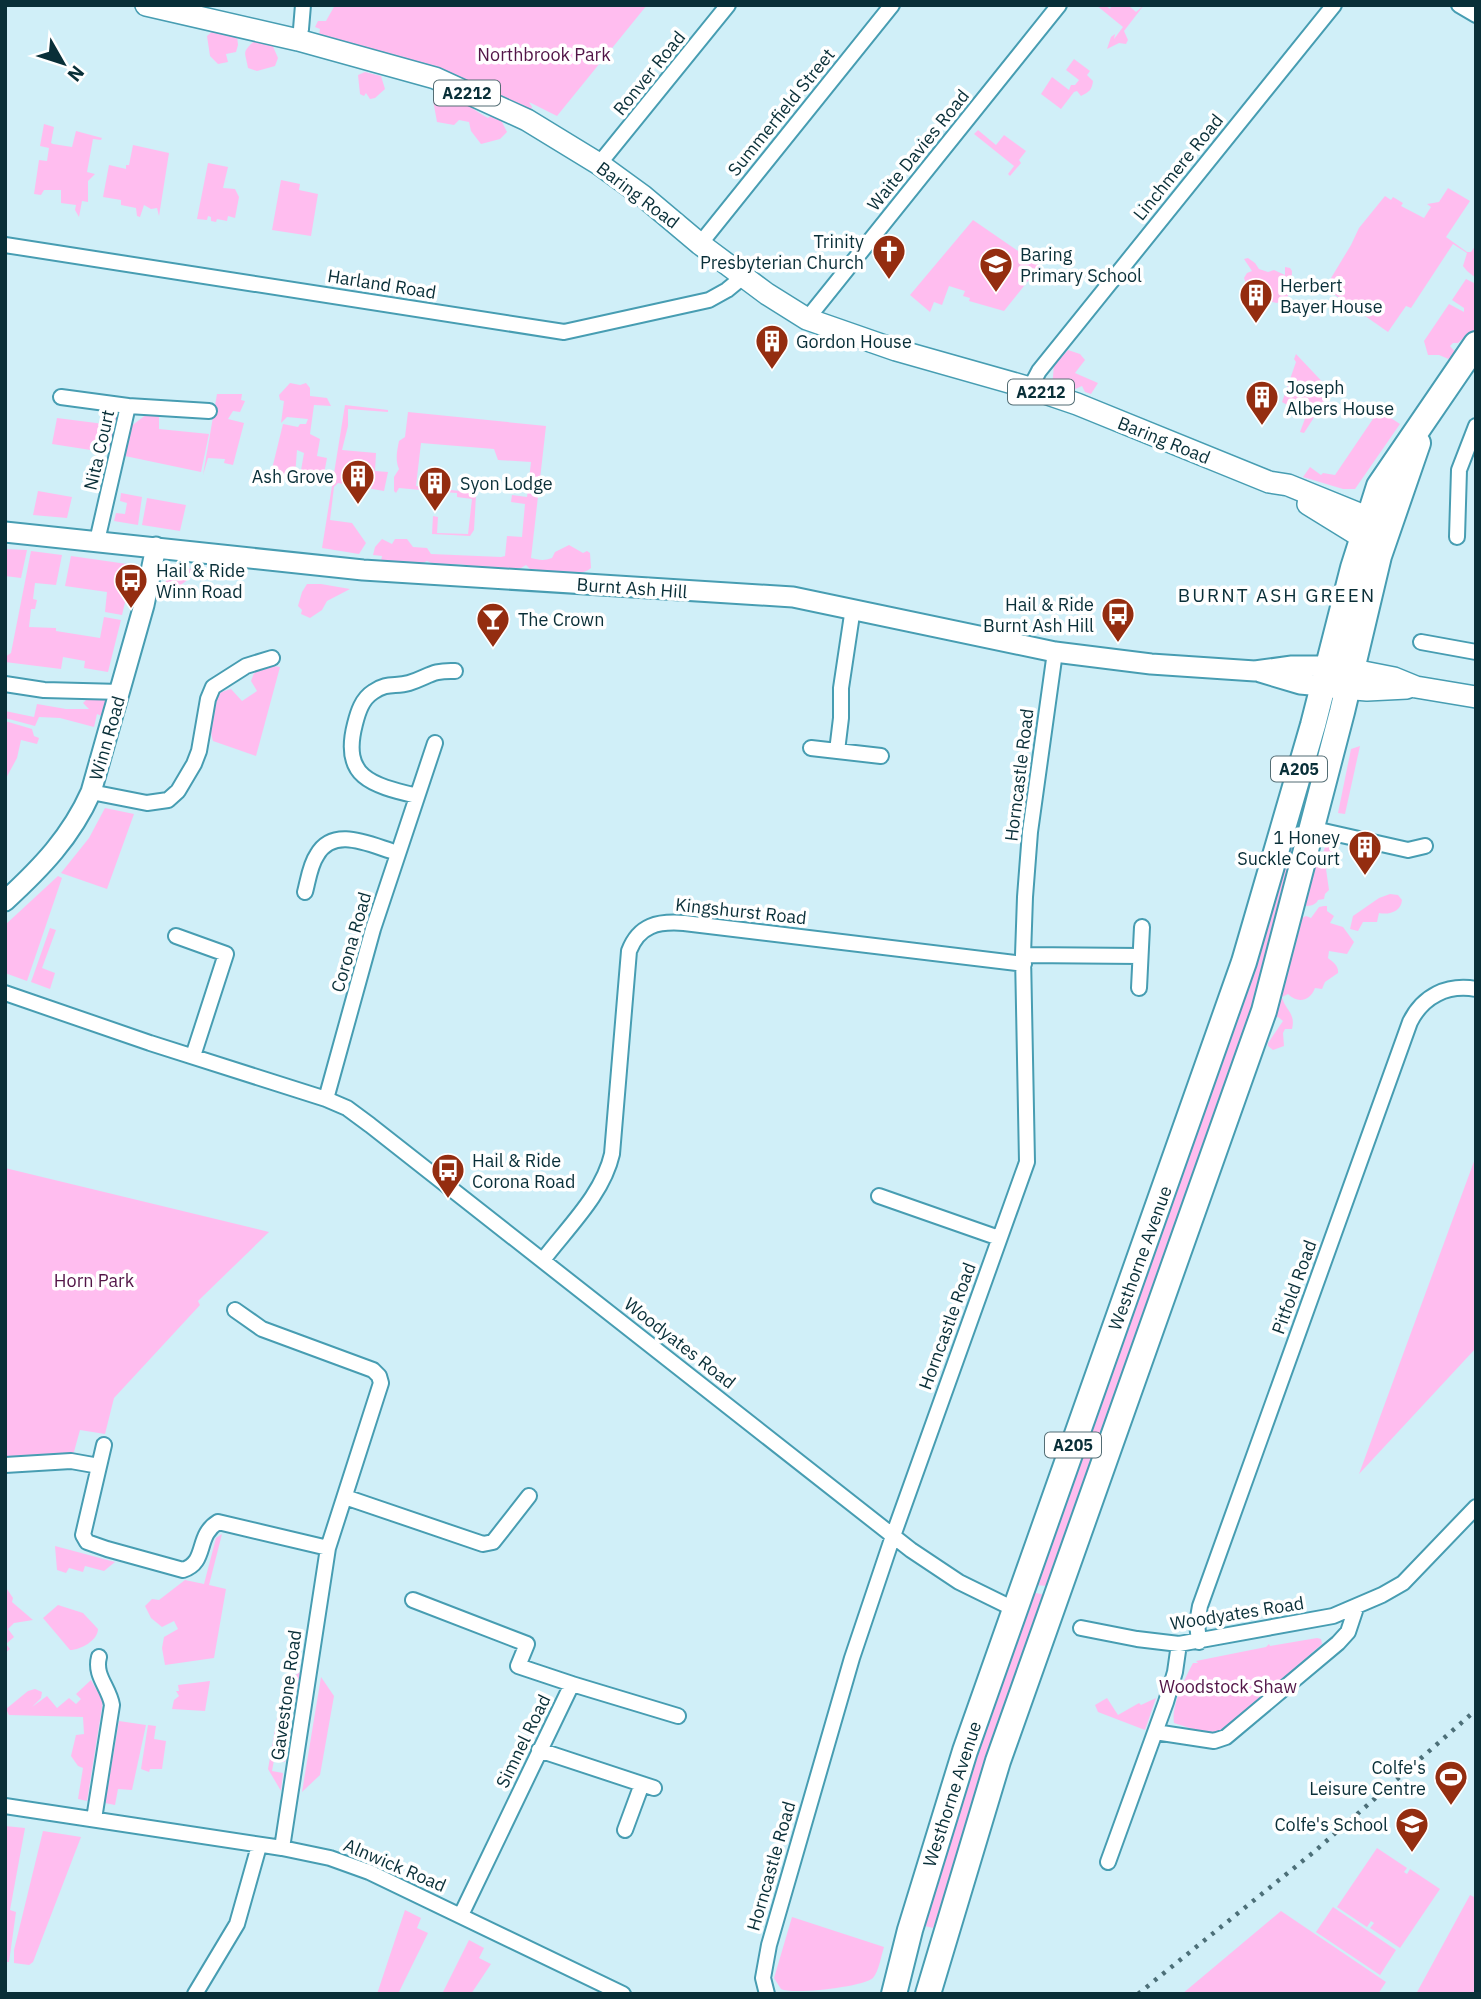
<svg xmlns="http://www.w3.org/2000/svg" width="1481" height="1999" viewBox="0 0 1481 1999" font-family="'IBM Plex Sans',sans-serif">
	<rect width="100%" height="100%" fill="#d0eff8"/>
	<path fill="#ffbdef" d="M335 5H647L557 116 529 102 532 107 530 114 430 84 425 86 421 77 314 39 319 35 320 29 315 27 318 21H326Z
		M1096 5H1105L1110 9 1112 5H1128L1136 12 1144 5 1124 31 1128 40 1126 44 1119 43 1107 49 1111 37 1115 34 1114 39 1123 27Z
		M215 29 237 36 238 45 236 52 226 54 228 62 218 64 210 56 207 36Z
		M256 39 271 42 278 58 275 66 257 71 248 68C245 50 241 54 256 39Z
		M1074 59 1090 71 1087 75 1093 81C1092 90 1089 92 1081 96L1077 91 1074 92 1061 109 1041 94 1052 77 1069 90 1071 85H1075L1079 80 1066 70Z
		M365 72 381 76 385 89 375 98 370 99 366 93 364 96 360 94 358 75Z
		M453 96C468 103 474 111 488 118L492 115 495 119 500 118 507 132 500 139 481 144 471 131 469 122 459 120 454 125 437 122 433 100 441 97Z
		M44 124 54 127 51 143 53 144 72 147 76 131 102 138 101 140 93 139 87 172 95 174 88 181V202L82 201 79 217 75 210 76 205 61 203V190H44L41 195 34 194 39 160 47 161 49 148 40 146Z
		M978 130 996 145 1004 135 1026 151 1019 160 1021 163 1010 176 1008 174 1014 166 974 134Z
		M133 145 169 153 159 216 157 208 151 209 144 205 140 217 137 216 136 208 121 205V200L103 197 109 165 126 169V165H129Z
		M208 163 228 167 223 188 235 189 239 197 235 218 228 216 227 221 217 219 216 222 211 221V217L208 216 207 220 197 219Z
		M281 180 300 184 299 190 318 194 311 236 272 230Z
		M1448 188 1470 201 1446 237 1467 252H1471L1476 245V278L1467 271 1463 266 1467 253 1453 244 1411 308 1406 306 1388 332 1325 288 1351 245 1359 228 1385 196 1391 200 1393 197 1403 203 1401 206 1424 218 1431 207 1427 204 1439 202Z
		M973 220 1040 266 1004 311 969 301 970 298 963 296 965 291 949 286 942 305 934 302 930 312 910 295Z
		M1248 258 1255 263 1259 269 1268 272 1274 270 1285 275V267L1290 268 1292 271 1291 289 1287 298 1277 303 1262 300 1263 297 1258 295 1259 291 1247 286 1244 278 1247 273 1252 271 1244 259Z
		M1466 279 1476 284V337L1461 340 1458 343H1453L1450 346 1456 353 1451 360 1439 355H1428L1424 341 1449 304 1464 312V308L1452 300Z
		M1068 350 1080 354 1085 360 1075 373 1098 383 1091 394 1085 392 1082 386 1073 390 1052 387 1054 365Z
		M1296 354 1331 391 1304 433 1300 432 1306 416 1282 402 1296 362 1294 359Z
		M290 383 300 385 306 383 310 388V396L327 398 331 406 314 405 310 434 320 439 317 456 327 458 323 479 300 476 304 453 297 450 295 476 284 474 282 482 279 481 280 475 271 473 283 424 298 427 300 424H306L308 419 287 417 281 423 284 401 280 400 279 395Z
		M217 394H242L241 400 245 401 240 412 233 411 228 419 244 423 233 465 224 463 225 459 208 458 203 475Z
		M345 405 388 410V412L348 409V426L342 450 376 453 375 471 388 472 384 491 338 483 334 487 330 520 352 523 366 543 359 554 322 548Z
		M108 408 119 418 110 453 52 444 57 418 104 424Z
		M1379 410 1400 424 1355 489H1343L1303 477 1310 467 1321 475 1323 473 1335 475Z
		M408 412 546 426 531 558C539 560 544 561 552 558L555 552 569 545 583 553 587 551 590 553 591 568C579 578 553 573 540 572L536 569H530L526 565 521 568C502 569 483 569 465 565 453 563 440 568 427 561L419 565 401 563 394 568 380 567 382 556 373 555 375 547 382 539 392 544 395 539H407L413 547 427 548 431 554 501 557 505 556 507 536 522 537 525 504 511 502 512 495 527 497 531 462 498 460 494 449 421 443 416 486 432 487 431 491 399 488 396 493 394 491V477L399 469C395 460 397 451 399 441L405 437Z
		M159 413V429L209 434 201 472 125 456 130 427 147 414Z
		M439 489 473 492 476 495 474 530 470 536 432 534 433 516 438 517 437 533 468 534 472 499 457 497V493L443 492 442 498H436Z
		M38 491 72 497 67 518 33 515Z
		M121 493 142 497 138 525 114 521 116 513 125 514 127 503 120 501Z
		M147 498 186 505 180 531 142 525Z
		M5 549 27 550 21 578 5 576Z
		M31 551 62 555 56 585 35 583 33 599 37 600 35 609H31L29 627 56 628V631L100 638 104 617 121 620 108 672 84 668 85 661 63 657 61 669 5 662V657L11 653Z
		M71 556 134 565 122 615 105 612 107 592 65 586Z
		M174 565 200 571 164 597 167 571Z
		M307 584H321L350 589 327 601 322 610 310 618 301 614 302 610 298 606 302 592Z
		M274 666 280 667 256 756 213 741C208 725 212 706 221 692L231 689 242 701 257 691 251 681 254 673Z
		M87 695 105 698V704L108 705 104 717 97 714 94 727 60 718 39 717 35 726 5 718V711L34 717 37 704 66 709H89L83 703 86 700Z
		M5 721 32 729 34 736 39 738 37 744 21 740 17 758 5 780Z
		M1319 742 1326 744 1256 998 1048 1586 1034 1585Z
		M1360 746 1345 814 1338 813 1351 749Z
		M105 808 134 814 107 889 61 873 89 838Z
		M1330 840 1336 842 1333 853 1339 856 1333 865 1326 869 1329 890 1325 894 1324 899 1318 900C1316 905 1310 906 1305 906L1303 904 1314 860 1320 862 1327 841Z
		M58 876 62 878 27 981 5 973V925Z
		M1390 894 1398 895 1402 900C1401 912 1389 915 1379 913L1377 922H1363L1358 931 1350 929 1353 916 1379 898Z
		M1324 906H1327V911L1334 916 1330 923 1343 927 1354 942 1347 954 1329 951 1328 958C1333 962 1339 966 1338 973L1325 982 1322 989 1315 988C1310 1001 1298 1004 1288 994L1282 997C1285 1010 1296 1013 1292 1029H1285L1283 1033 1284 1046 1273 1050 1268 1046V1043L1283 1021 1278 1017 1273 1018 1298 920 1306 916 1311 918 1319 907Z
		M50 928 56 930 42 968 55 973 50 989 31 982Z
		M1476 1156V1348L1359 1474Z
		M5 1168 269 1232 198 1301 200 1305 114 1398 105 1434 80 1430 72 1459 5 1468Z
		M222 1534 209 1585 226 1589 214 1658 165 1665 162 1648 164 1637 178 1629 174 1621 162 1627 151 1618 145 1606 152 1599 159 1600 185 1580 204 1584 216 1538Z
		M55 1546 115 1562 104 1571 85 1566 83 1572 69 1568 66 1573 57 1570Z
		M5 1586 13 1598 12 1602 33 1620 14 1623 8 1629 14 1637 6 1644 10 1649 5 1653Z
		M1032 1592 1045 1595 933 1928 921 1925 956 1810Z
		M58 1605 83 1613 98 1629C98 1640 81 1650 70 1650L43 1618Z
		M1317 1638 1321 1639 1322 1644 1279 1682V1686L1275 1689H1270L1265 1694 1266 1698 1242 1713 1217 1733 1202 1732 1174 1723C1171 1706 1185 1678 1193 1663H1198L1196 1661 1266 1647 1269 1644 1270 1646Z
		M300 1672 295 1699 284 1698 276 1752 286 1754 285 1762 274 1760 272 1771 283 1773 281 1791 268 1769 283 1684Z
		M321 1677 334 1696 320 1775 302 1792Z
		M91 1680 103 1701 87 1801 78 1799 83 1768 78 1766 71 1756 76 1735 84 1734 83 1717 9 1715 6 1709 28 1691 35 1689 42 1692 41 1698 32 1707 47 1696 57 1708 69 1698 76 1704 81 1699 76 1694Z
		M210 1681 205 1711 172 1709 174 1700 179 1696 176 1691H179L178 1685Z
		M1107 1698 1118 1715 1139 1703 1141 1705 1156 1698 1145 1730 1098 1712 1095 1705Z
		M119 1721 146 1725 132 1790 118 1789 115 1805 105 1803Z
		M148 1725 156 1726 154 1739 166 1741 162 1769H150L149 1772 141 1769Z
		M5 1826 25 1828 10 1910 16 1912 9 1962H5Z
		M43 1831 81 1837 33 1962 29 1965 14 1963V1950Z
		M1377 1848 1407 1868 1404 1872 1407 1874 1410 1869 1440 1889 1400 1948 1370 1928 1374 1923 1371 1921 1367 1927 1337 1907Z
		M1470 1895 1476 1898V1994H1416Z
		M1333 1907 1396 1950 1380 1975 1316 1932Z
		M405 1910 421 1918 417 1928 428 1933 398 1994H377Z
		M1281 1911 1386 1982 1378 1994H1182Z
		M792 1917 884 1947C881 1956 879 1971 873 1978 863 1987 792 1995 781 1989L774 1978Z
		M469 1940 484 1948 479 1958 491 1964 471 1994H442Z"/>
	<g fill="none" stroke-linecap="round" stroke-linejoin="round">
		<defs>
			<path id="street" d="M1459 5 1476 15
				M298 40 301 29 303 5
				M599 164 728 5
				M700 244 892 5
				M5 245 564 332 709 300 727 290 744 276
				M807 319 1059 5
				M1030 388 1039 371 1334 5
				M61 397 128 406
				M1457 537 1459 470 1476 426
				M97 541 128 406 209 411
				M1421 642 1476 652
				M5 684 44 690 121 692
				M811 748 881 756
				M837 751 841 718V688L853 608
				M91 792 147 803 168 800 178 791 194 764 199 751 208 699 213 687 246 666 272 658
				M417 796C372 785 341 778 355 724 358 712 362 699 373 692 387 682 395 687 409 683 429 677 431 670 455 671
				M1310 828 1408 850 1425 846
				M305 892C308 881 310 865 317 855 334 825 372 846 398 853
				M176 936 226 954 193 1056
				M1023 955 1140 956
				M1139 988 1142 927
				M5 993 150 1043 326 1099 347 1108 370 1125 911 1550 959 1582 1014 1609
				M326 1099 373 929 435 743
				M879 1196 999 1238
				M543 1260C568 1227 603 1194 612 1154L629 951C639 925 658 921 684 923L1024 964
				M235 1310 262 1329 373 1370 379 1376 381 1383 328 1548 282 1848
				M104 1445 83 1535 87 1542 107 1549 183 1570C208 1562 195 1536 218 1522L328 1548
				M5 1465 71 1461 99 1466
				M345 1497 483 1544 493 1542 529 1496
				M413 1600 527 1644 518 1666 572 1684
				M1081 1628 1137 1639 1179 1644 1333 1616 1382 1595 1403 1583 1476 1507
				M1199 1642 1197 1623 1200 1606 1410 1022C1423 996 1447 984 1476 989
				M1155 1732 1214 1741 1226 1737 1338 1643 1348 1632 1356 1608
				M539 1750 654 1788
				M5 1806 282 1848 330 1858 369 1872 623 1994
				M94 1819 112 1705C109 1687 94 1676 99 1657
				M625 1830 642 1784
				M1108 1862 1166 1702 1175 1672 1179 1644
				M461 1915 572 1684 678 1716
				M195 1994 237 1924 259 1846
				M767 1994 763 1978 769 1945 852 1658 893 1536 1027 1162 1023 955 1025 897 1030 832 1055 652"/>
			<path id="secondary" d="M5 532 363 570 793 597 1055 652 1151 664 1255 671 1292 666H1328
				M1260 672 1300 684 1322 686
				M5 901C41 868 71 837 91 792L144 605 156 547"/>
			<path id="primary" d="M146 5 298 40 435 78 527 120 599 164 643 196 700 244 767 294 807 319 896 350 1030 388 1077 404 1269 482 1288 485 1384 524
				M1308 504 1355 533 1363 535H1379
				M1338 667 1394 678 1416 687 1476 697
				M1331 687 1367 690 1407 688"/>
			<path id="highway" d="M894 1994 910 1930 965 1751 1244 962 1313 725 1353 568 1379 486 1476 344
				M928 1994 998 1761 1264 1011 1342 712 1379 556 1418 443"/>
		</defs>
		<use href="#street" stroke="#479db2" stroke-width="18"/>
		<use href="#secondary" stroke="#479db2" stroke-width="23"/>
		<use href="#primary" stroke="#479db2" stroke-width="24"/>
		<use href="#highway" stroke="#479db2" stroke-width="28"/>
		<use href="#street" stroke="#fff" stroke-width="14"/>
		<use href="#secondary" stroke="#fff" stroke-width="19"/>
		<use href="#primary" stroke="#fff" stroke-width="21"/>
		<use href="#highway" stroke="#fff" stroke-width="24"/>
		<path stroke="#4c6f78" stroke-width="4.5" stroke-dasharray="3.5 7" stroke-linecap="butt" d="M1138 1994 1315 1851 1476 1710"/>
	</g>
	<defs>
		<symbol id="church-pin" viewBox="-11 -11 22 30"><path d="M0 17L-7.5 6A9.5 9.5 0 1 1 7.5 6Z" fill="#942d10" stroke="#fff"/><path d="M-1.2-6h2.4v3.5h3.3v2.4h-3.3V6h-2.4V-.1h-3.3v-2.4h3.3Z" fill="#fff"/></symbol>
		<symbol id="school-pin" viewBox="-11 -11 22 30"><path d="M0 17L-7.5 6A9.5 9.5 0 1 1 7.5 6Z" fill="#942d10" stroke="#fff"/><path d="M0-5L7-2L0 1L-7-2ZM-4 1L0 2.5L4 1V4Q0 6-4 4Z" fill="#fff"/></symbol>
		<symbol id="building-pin" viewBox="-11 -11 22 30"><path d="M0 17L-7.5 6A9.5 9.5 0 1 1 7.5 6Z" fill="#942d10" stroke="#fff"/><path d="M-4-6H4V6H1V3H-1V6H-4ZM-2.5-4.3h1.7v1.8h-1.7ZM.8-4.3h1.7v1.8H.8ZM-2.5-1h1.7V.8h-1.7ZM.8-1h1.7V.8H.8Z" fill="#fff"/></symbol>
		<symbol id="bus-pin" viewBox="-11 -11 22 30"><path d="M0 17L-7.5 6A9.5 9.5 0 1 1 7.5 6Z" fill="#942d10" stroke="#fff"/><path d="M-5-6H5V4H4V6H2V4H-2V6H-4V4H-5ZM-3.5-4V0h7V-4ZM-3.5 1.2v1.5H-2V1.2ZM2 1.2v1.5H3.5V1.2Z" fill="#fff"/></symbol>
		<symbol id="bar-pin" viewBox="-11 -11 22 30"><path d="M0 17L-7.5 6A9.5 9.5 0 1 1 7.5 6Z" fill="#942d10" stroke="#fff"/><path d="M-6-5H6L.8 .8V4.5H3.5V6h-7V4.5H-.8V.8Z" fill="#fff"/></symbol>
		<symbol id="stadium-pin" viewBox="-11 -11 22 30"><path d="M0 17L-7.5 6A9.5 9.5 0 1 1 7.5 6Z" fill="#942d10" stroke="#fff"/><path d="M0-5a6.5 5 0 1 0 0 10a6.5 5 0 1 0 0-10ZM-3.5-1.8h7v3.6h-7Z" fill="#fff"/></symbol>
	</defs>
	<g fill-rule="evenodd">
		<use href="#church-pin" x="870" y="232" width="38" height="52"/>
		<use href="#school-pin" x="977" y="245" width="38" height="52"/>
		<use href="#building-pin" x="1237" y="276" width="38" height="52"/>
		<use href="#building-pin" x="753" y="322" width="38" height="52"/>
		<use href="#building-pin" x="1243" y="378" width="38" height="52"/>
		<use href="#building-pin" x="339" y="457" width="38" height="52"/>
		<use href="#building-pin" x="416" y="464" width="38" height="52"/>
		<use href="#bus-pin" x="112" y="561" width="38" height="52"/>
		<use href="#bus-pin" x="1099" y="595" width="38" height="52"/>
		<use href="#bar-pin" x="474" y="600" width="38" height="52"/>
		<use href="#building-pin" x="1346" y="828" width="38" height="52"/>
		<use href="#bus-pin" x="429" y="1151" width="38" height="52"/>
		<use href="#stadium-pin" x="1432" y="1758" width="38" height="52"/>
		<use href="#school-pin" x="1393" y="1805" width="38" height="52"/>
	</g>
	<g text-anchor="middle" dominant-baseline="central" stroke-width="7" stroke-linejoin="round" paint-order="stroke">
		<g fill="#fff" stroke="#536d74" stroke-width="2">
			<rect x="434" y="80.5" width="66" height="25" rx="5"/>
			<rect x="1008" y="379.5" width="66" height="25" rx="5"/>
			<rect x="1271" y="756.5" width="56" height="25" rx="5"/>
			<rect x="1045" y="1432.5" width="56" height="25" rx="5"/>
		</g>
		<g font-size="16" font-weight="bold" fill="#092f38">
			<text x="467" y="93">A2212</text>
			<text x="1041" y="392">A2212</text>
			<text x="1299" y="769">A205</text>
			<text x="1073" y="1445">A205</text>
		</g>
		<g font-size="18" fill="#521547" stroke="#fff">
			<text x="544" y="54">Northbrook Park</text>
			<text x="94" y="1280">Horn Park</text>
			<text x="1228" y="1686">Woodstock Shaw</text>
		</g>
		<g font-size="18" fill="#092f38" stroke="#fff">
			<text transform="translate(649 73) rotate(-51)">Ronver Road</text>
			<text transform="translate(781 112) rotate(-51)">Summerfield Street</text>
			<text transform="translate(918 150) rotate(-51)">Waite Davies Road</text>
			<text transform="translate(1178 167) rotate(-51)">Linchmere Road</text>
			<text transform="translate(638 195) rotate(37)">Baring Road</text>
			<text transform="translate(382 284) rotate(9)">Harland Road</text>
			<text transform="translate(1164 440) rotate(22)">Baring Road</text>
			<text transform="translate(99 450) rotate(-77)">Nita Court</text>
			<text transform="translate(632 588) rotate(4)">Burnt Ash Hill</text>
			<text transform="translate(107 738) rotate(-74)">Winn Road</text>
			<text transform="translate(1019 775) rotate(-83)">Horncastle Road</text>
			<text transform="translate(741 911) rotate(6)">Kingshurst Road</text>
			<text transform="translate(351 942) rotate(-74)">Corona Road</text>
			<text transform="translate(1140 1258) rotate(-70)">Westhorne Avenue</text>
			<text transform="translate(1294 1287) rotate(-70)">Pitfold Road</text>
			<text transform="translate(947 1326) rotate(-70)">Horncastle Road</text>
			<text transform="translate(680 1343) rotate(38)">Woodyates Road</text>
			<text transform="translate(1237 1613) rotate(-9)">Woodyates Road</text>
			<text transform="translate(286 1695) rotate(-82)">Gavestone Road</text>
			<text transform="translate(523 1741) rotate(-64)">Simnel Road</text>
			<text transform="translate(952 1794) rotate(-72)">Westhorne Avenue</text>
			<text transform="translate(395 1865) rotate(23)">Alnwick Road</text>
			<text transform="translate(771 1866) rotate(-74)">Horncastle Road</text>
		</g>
		<g font-size="18" fill="#092f38" stroke="#fff" text-anchor="start">
			<text x="864" y="241" text-anchor="end">Trinity<tspan x="864" dy="21">Presbyterian Church</tspan></text>
			<text x="1020" y="254">Baring<tspan x="1020" dy="21">Primary School</tspan></text>
			<text x="1280" y="285">Herbert<tspan x="1280" dy="21">Bayer House</tspan></text>
			<text x="796" y="341">Gordon House</text>
			<text x="1286" y="387">Joseph<tspan x="1286" dy="21">Albers House</tspan></text>
			<text x="334" y="476" text-anchor="end">Ash Grove</text>
			<text x="460" y="483">Syon Lodge</text>
			<text x="156" y="570">Hail &amp; Ride<tspan x="156" dy="21">Winn Road</tspan></text>
			<text x="1094" y="604" text-anchor="end">Hail &amp; Ride<tspan x="1094" dy="21">Burnt Ash Hill</tspan></text>
			<text x="518" y="619">The Crown</text>
			<text x="1340" y="837" text-anchor="end">1 Honey<tspan x="1340" dy="21">Suckle Court</tspan></text>
			<text x="472" y="1160">Hail &amp; Ride<tspan x="472" dy="21">Corona Road</tspan></text>
			<text x="1426" y="1767" text-anchor="end">Colfe's<tspan x="1426" dy="21">Leisure Centre</tspan></text>
			<text x="1388" y="1824" text-anchor="end">Colfe's School</text>
		</g>
		<g font-size="19" letter-spacing="2" fill="#092f38" stroke="#fff">
			<text x="1277" y="595">BURNT ASH GREEN</text>
		</g>
	</g>
	<rect width="1481" height="1999" fill="none" stroke="#092f38" stroke-width="14"/>
	<g transform="translate(63 63) rotate(129)" stroke="#ffffff" stroke-width="5" paint-order="stroke">
	<path d="M0-5L12 26L0 18L-12 26Z" fill="#092f38"/>
	<text y="-10" font-size="19" font-weight="bold" text-anchor="middle" fill="#092f38">N</text>
	</g>
</svg>
